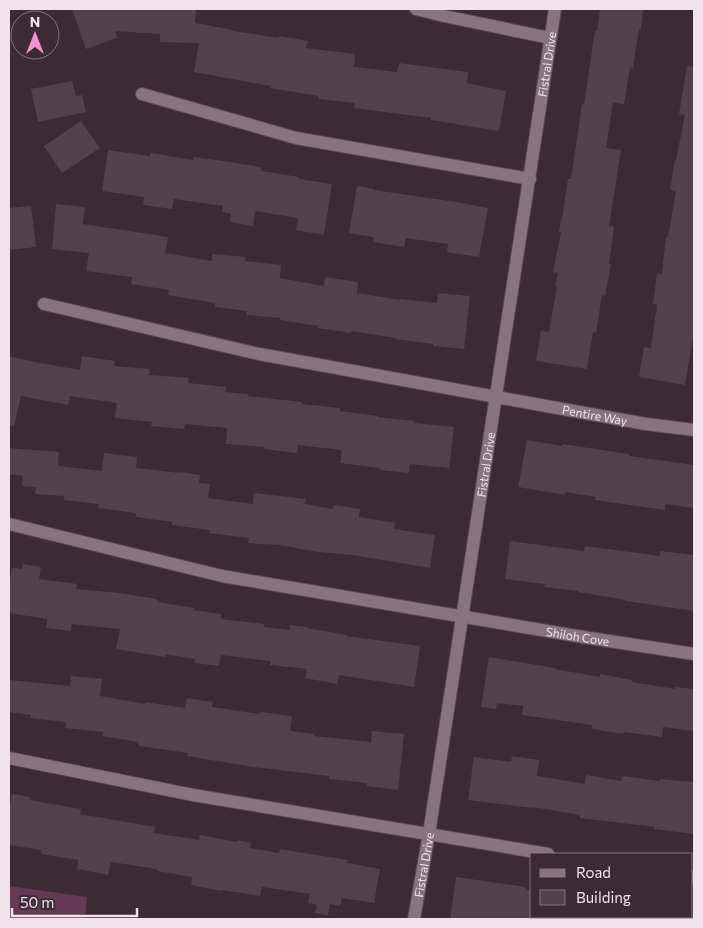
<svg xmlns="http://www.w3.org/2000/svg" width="703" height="928" viewBox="0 0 703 928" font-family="Commissioner,sans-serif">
	<rect width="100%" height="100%" fill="#3c2b35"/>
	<path fill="#663a56" d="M9 886 87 897 85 919H9Z"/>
	<path fill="#53414c" d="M72 9H196L195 23 233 30V31L279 38V36L308 41 306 48 355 54 354 67 397 72 399 63 468 72 467 83 506 91 499 131 431 120V118L354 108 355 103 318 99V96L270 88 271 86 194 72 199 43 160 42V34L115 31 117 38 86 49Z
		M600 9H643L641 29H639L633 68 630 67 624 104 613 102 606 148 621 150 609 226 614 227 609 264H611L605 296 602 295 596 333 593 332 587 369 536 361 541 331 549 332 557 287H555L558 273 553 272 561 232H559L561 219H562L568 179H571L582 104H584L595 31H597Z
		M687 66 694 67V338H693L685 385 639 377 644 347 651 348 657 305 653 304 657 273 662 274 666 237H668L676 191 670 190 675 160H676L685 115 679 114Z
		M72 81 76 96 82 95 86 112 38 122 31 89Z
		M81 121 100 148 62 173 44 146Z
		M108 150 150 156 151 153 193 160V157L223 161 261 167V171L299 177V179L332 184 324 235 296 230 298 218 255 211 253 226 230 222 231 214 222 212 223 206 174 199 172 209 143 205 144 197 102 191Z
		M357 186 374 189V190L456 202 488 208 479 257 447 252 448 244 406 238 404 247 373 242V237L349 233Z
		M56 204 85 207 83 224 168 237 165 253 212 261V254L246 257 245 261 281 265 280 278 324 286 325 277 358 282 357 293 400 300V299L437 303 438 293 470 296 464 349 433 346V344L395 339V338L351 331V333L318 328V326L280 320 281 318 246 315 247 311 215 307V303L168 295 169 290 131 284 132 277 86 271 89 253 52 249Z
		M31 206 36 247 9 250V208Z
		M9 356 29 361 80 370 82 356 115 361 114 366 150 369 149 375 189 378 188 383 226 387V392L248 394V396L302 402V404L340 408V411L378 416V417L414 421V423L454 427 449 468 410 464 409 473 380 470V468L340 463 342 450 298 445 297 453 264 449V447L226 444 227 428 185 424 184 429 151 426 152 422 115 418 117 403 70 396 68 405 21 396 14 426H9Z
		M527 440 562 446V444L629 454V456L694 465V508L665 504V510L595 500 596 497 565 492V495L518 487Z
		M9 448 59 452 58 466 102 471 104 453 137 457 136 468 180 473V472L200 475 199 483 210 484 208 498 253 504 254 493 306 499 304 504 333 509 334 505 360 509 359 517 395 523 394 529 435 535 430 568 353 555 319 552 279 545 248 543 249 538 209 533 210 530 172 525V522L136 517V513L98 508 99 504 64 500V496L35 494 36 487 22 486 23 476 9 474Z
		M510 541 584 551 585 546 660 556V551L694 555V611L626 601V600L578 592V591L544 587 545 584 505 579Z
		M23 564 41 567 39 579 77 584 76 589 119 593 157 599V602L194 608V610L221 614V619L264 624V627L289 630 290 625 307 627V628L346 635V636L420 646 414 687 339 675 337 684 305 678 307 669 270 665V661L221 655 219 666 194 663 195 659 165 654V657L116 649 120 629 72 624 71 631 46 628 47 619 9 613V586L12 568 22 569Z
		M489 657 555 668V669L600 677V674L632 680V682L675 689V687L694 689V731L663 727 662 737 624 732 623 734 592 729V725L522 715 523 706 497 703 496 709 481 707Z
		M71 676 102 679 100 696 145 704V702L185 708 187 698 213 702 212 707 260 714 261 712 292 716 290 731 314 734V736L371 742 372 731 404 734 398 790 367 786V783L329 779V776L253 767 187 756 188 753 139 746V742L102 736 103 732 65 728 66 722 31 718V715L9 712V680L70 686Z
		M512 756 539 760 537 776 585 784 586 775 621 781 622 776 660 781V779L694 782V834L654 829 655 827 580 818V815L533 807V808L468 800 474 757 511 762Z
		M12 794 30 797 29 800 81 809 80 814 155 827 154 833 199 840 200 835 237 842V840L251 843 250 848 279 853 280 849 316 855 348 860 347 863 380 869 374 903 342 898 340 906 330 904 328 915 315 913 317 905 308 903 310 894 262 887 260 896 222 890V891L191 885 192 877 157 871V869L111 862 108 875 77 869 78 860 41 854 42 850 9 845V812Z
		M456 877 526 887 525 890 532 891V919H450Z"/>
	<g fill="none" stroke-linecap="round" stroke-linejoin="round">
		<defs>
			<g id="minor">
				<path d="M416 9 444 16 550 38"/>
				<path d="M142 94 296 138 530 179"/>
				<path id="s1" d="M44 304 259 354 646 424 694 430"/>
				<path id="s2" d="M9 524 222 576 583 637 694 654"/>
				<path d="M9 758 193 795 548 854"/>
				<path d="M692 877 694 878"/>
				<path id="s3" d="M414 919 429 834 555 9"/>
			</g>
		</defs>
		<use href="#minor" stroke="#584952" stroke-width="14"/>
		<use href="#minor" stroke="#887480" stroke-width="12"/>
	</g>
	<g text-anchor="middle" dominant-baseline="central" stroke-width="4" stroke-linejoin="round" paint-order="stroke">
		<g font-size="12" fill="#f0e4ea" stroke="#3c2b35">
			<text stroke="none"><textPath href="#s3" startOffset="865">Fistral Drive</textPath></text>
			<text stroke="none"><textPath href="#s1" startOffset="562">Pentire Way</textPath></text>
			<text stroke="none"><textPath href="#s3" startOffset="460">Fistral Drive</textPath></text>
			<text stroke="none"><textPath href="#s2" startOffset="580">Shiloh Cove</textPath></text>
			<text stroke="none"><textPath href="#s3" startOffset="55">Fistral Drive</textPath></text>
		</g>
	</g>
	<rect width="703" height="928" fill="none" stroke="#f0e4ea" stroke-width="20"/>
	<rect x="530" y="853" width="162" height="65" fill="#3c2b35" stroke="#84757d"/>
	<rect x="540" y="869" width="25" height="8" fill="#887480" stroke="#84757d"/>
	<text x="576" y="878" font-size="15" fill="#f0e4ea">Road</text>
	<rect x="540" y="890" width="25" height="15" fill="#53414c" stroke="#84757d"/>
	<text x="576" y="903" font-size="15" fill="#f0e4ea">Building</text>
	<g transform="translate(35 35)"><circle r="24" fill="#3c2b35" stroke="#84757d"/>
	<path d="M0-4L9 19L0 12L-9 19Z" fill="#f690d0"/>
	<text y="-8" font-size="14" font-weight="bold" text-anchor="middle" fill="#f0e4ea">N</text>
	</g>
	<path d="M12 908v8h125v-8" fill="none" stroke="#f0e4ea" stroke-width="2.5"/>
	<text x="20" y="908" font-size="15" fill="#f0e4ea" stroke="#3c2b35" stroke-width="4" paint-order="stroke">50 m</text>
</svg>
